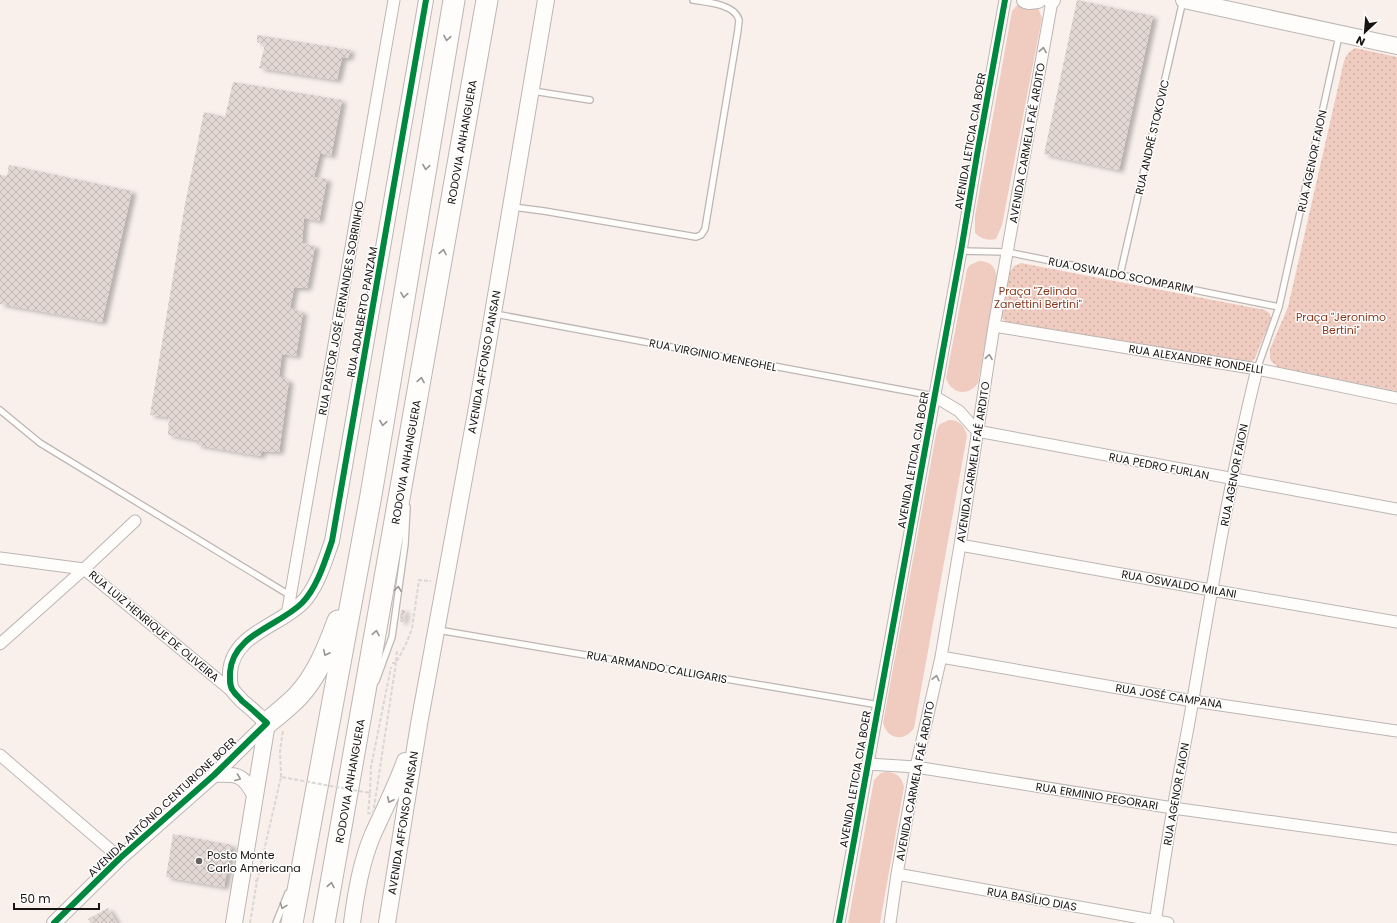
<svg xmlns="http://www.w3.org/2000/svg" width="1397" height="923" viewBox="0 0 1397 923" font-family="Poppins,sans-serif">
	<defs>
		<pattern id="park-dots" width="8" height="8" patternUnits="userSpaceOnUse"><rect width="8" height="8" fill="#f0cbbf"/><path d="M2 2h.1M6 6h.1" fill="none" stroke="#cdada3" stroke-width="1.8" stroke-linecap="round"/></pattern>
		<pattern id="building-cross-hatch" width="8" height="8" patternUnits="userSpaceOnUse"><rect width="8" height="8" fill="#e2d7d3"/><path d="M0 0l8 8M0 8l8-8" fill="none" stroke="#c1b8b4"/></pattern>
		<filter id="shadow"><feDropShadow dx="4.5" dy="2.5" stdDeviation="2" flood-color="#0004"/></filter>
	</defs>
	<rect width="100%" height="100%" fill="#f9f0ec"/>
	<path fill="#f0cbbf" d="M1019 3 1038 8 1042 18 1002 225 996 239C988 241 981 239 975 233V216L1012 11Z
		M979 261C990 261 995 266 997 277L978 383C968 397 951 394 946 378L967 269 970 265Z
		M949 420C959 420 965 426 967 436L914 728C904 742 888 740 883 723L937 429 940 424Z
		M886 772C896 772 902 777 904 787L880 923H848L874 780 881 773Z"/>
	<path fill="url(#park-dots)" d="M1355 48 1397 57V391L1278 367 1271 361 1270 357V349L1288 307 1344 61 1348 53Z
		M1021 263 1265 310 1270 314 1271 319 1255 358 1251 363 1006 323 1001 316 1010 272 1014 266Z"/>
	<path fill="url(#building-cross-hatch)" filter="url(#shadow)" d="M1077 0 1153 16 1119 170 1044 154Z
		M257 35 351 50 348 58H342L337 80 259 68 265 45 257 42Z
		M233 82 342 100 331 156 320 153 314 177 327 179 319 221 304 218 302 243 315 246 307 288H294L290 308 303 312 296 356 282 354 279 376 289 381 279 452 262 451 260 456 197 445V440L168 435 169 417 150 415 185 204 204 112 225 117Z
		M9 165 132 191 102 322 0 304V175L7 176Z
		M401 610H405L403 622H400Z
		M173 834 232 845 224 887 166 877Z
		M108 908 117 923H91L88 919Z"/>
	<g fill="none" stroke-linecap="round" stroke-linejoin="round">
		<defs>
			<path id="service" d="M533 91 590 100
				M513 207 544 211 696 237 701 235 705 229 738 30C738 27 739 23 739 20 735 4 706 2 693 0
				M961 251 1007 252 1279 307
				M1120 275 1183 0
				M495 314 934 396
				M1257 369 1279 307 1339 36
				M0 410 40 443 291 596
				M438 630 879 705
				M376 681 392 637 405 544 407 507
				M276 923 288 893"/>
			<path id="minor" d="M994 326 1257 369 1397 398
				M934 396 959 411 977 431 1397 509
				M960 545 1211 590 1397 622
				M0 558 84 569 233 692
				M287 615 394 0
				M0 644 84 569 135 521
				M941 657 1193 701 1397 731
				M0 755 120 858
				M868 764 916 767 1173 808 1397 839
				M897 874 1168 923
				M839 923 961 251 977 155 1005 0
				M890 923 897 874 916 767 941 657 960 545 994 326 1052 1
				M1155 923C1161 885 1166 847 1173 809 1179 772 1187 736 1193 699 1212 588 1230 478 1257 369"/>
			<path id="tertiary" d="M214 775C237 774 243 774 254 795
				M54 923 120 858 214 775 267 723C259 716 251 708 242 701 240 698 236 695 234 692 229 687 230 679 230 672 233 634 279 626 302 603 317 588 325 561 332 541L426 0"/>
			<path id="secondary" d="M1025 0 1029 1 1038 0
				M1051 0H1052
				M1184 0 1397 46
				M234 923 267 723
				M352 923C356 893 361 862 373 834 384 810 396 786 405 761
				M387 923 419 724 478 402 546 0"/>
			<path id="motorway" d="M267 723C277 715 288 706 297 697 317 676 328 648 338 621
				M292 923 371 495 454 0
				M324 923 487 0"/>
		</defs>
		<use href="#service" stroke="#bcb6b3" stroke-width="8"/>
		<use href="#minor" stroke="#bcb6b3" stroke-width="13"/>
		<use href="#tertiary" stroke="#bcb6b3" stroke-width="16"/>
		<use href="#secondary" stroke="#bcb6b3" stroke-width="18"/>
		<use href="#motorway" stroke="#bcb6b3" stroke-width="23"/>
		<path stroke="#d9d6d4" stroke-width="2" stroke-dasharray="4 2" stroke-linecap="butt" d="M396 661 397 650
			M392 663H396L406 644 412 629 419 580 431 581
			M281 777 280 751 283 730
			M370 793 371 767 391 667
			M250 923 257 881H255"/>
		<use href="#service" stroke="#fefdfc" stroke-width="5.5"/>
		<use href="#minor" stroke="#fefdfc" stroke-width="11"/>
		<use href="#tertiary" stroke="#fefdfc" stroke-width="14"/>
		<use href="#secondary" stroke="#fefdfc" stroke-width="16"/>
		<use href="#motorway" stroke="#fefdfc" stroke-width="21"/>
		<path stroke="#d9d6d4" stroke-width="2" stroke-dasharray="4 2" stroke-linecap="butt" d="M257 881 281 777 370 793 368 813 373 814 396 663"/>
		<defs>
			<path id="cycleway" d="M54 923 120 858 214 775 267 723C259 716 251 708 242 701 240 698 236 695 234 692 229 687 230 679 230 672 233 634 279 626 302 603 317 588 325 561 332 541L426 0
				M839 923 961 251 977 155 1005 0"/>
		</defs>
		<use href="#cycleway" stroke="#fefefe" stroke-width="8"/>
		<use href="#cycleway" stroke="#00873e" stroke-width="6"/>
	</g>
	<defs><path id="oneway-chevron" d="M-2-3.5L2.5 0L-2 3.5" fill="none" stroke-width="1.6" stroke-linecap="round" stroke-linejoin="round"/></defs>
	<g stroke="#979492">
		<use href="#oneway-chevron" transform="translate(447 38) rotate(99)"/>
		<use href="#oneway-chevron" transform="translate(1043 50) rotate(-80)"/>
		<use href="#oneway-chevron" transform="translate(426 167) rotate(99)"/>
		<use href="#oneway-chevron" transform="translate(443 252) rotate(-80)"/>
		<use href="#oneway-chevron" transform="translate(404 295) rotate(99)"/>
		<use href="#oneway-chevron" transform="translate(989 357) rotate(-81)"/>
		<use href="#oneway-chevron" transform="translate(421 380) rotate(-80)"/>
		<use href="#oneway-chevron" transform="translate(383 423) rotate(99)"/>
		<use href="#oneway-chevron" transform="translate(398 589) rotate(-82)"/>
		<use href="#oneway-chevron" transform="translate(376 633) rotate(-80)"/>
		<use href="#oneway-chevron" transform="translate(326 653) rotate(116)"/>
		<use href="#oneway-chevron" transform="translate(936 678) rotate(-77)"/>
		<use href="#oneway-chevron" transform="translate(238 778) rotate(21)"/>
		<use href="#oneway-chevron" transform="translate(390 800) rotate(115)"/>
		<use href="#oneway-chevron" transform="translate(331 885) rotate(-80)"/>
		<use href="#oneway-chevron" transform="translate(283 906) rotate(111)"/>
	</g>
	<circle fill="#67605e" stroke="#fefefe" stroke-width="1.5" cx="199" cy="861" r="4"/>
	<g text-anchor="middle" dominant-baseline="central" stroke-width="3" stroke-linejoin="round" paint-order="stroke">
		<g font-size="11" fill="#191311" stroke="#fefefe">
			<text transform="translate(1152 137) rotate(-77)">RUA ANDRÉ STOKOVIC</text>
			<text transform="translate(970 141) rotate(-80)">AVENIDA LETICIA CIA BOER</text>
			<text transform="translate(462 142) rotate(-80)">RODOVIA ANHANGUERA</text>
			<text transform="translate(1027 143) rotate(-80)">AVENIDA CARMELA FAÉ ARDITO</text>
			<text transform="translate(1312 161) rotate(-78)">RUA AGENOR FAION</text>
			<text transform="translate(1121 275) rotate(11)">RUA OSWALDO SCOMPARIM</text>
			<text transform="translate(341 308) rotate(-80)">RUA PASTOR JOSÉ FERNANDES SOBRINHO</text>
			<text transform="translate(362 312) rotate(-80)">RUA ADALBERTO PANZAM</text>
			<text transform="translate(713 355) rotate(11)">RUA VIRGINIO MENEGHEL</text>
			<text transform="translate(1196 359) rotate(9)">RUA ALEXANDRE RONDELLI</text>
			<text transform="translate(484 362) rotate(-80)">AVENIDA AFFONSO PANSAN</text>
			<text transform="translate(913 460) rotate(-80)">AVENIDA LETICIA CIA BOER</text>
			<text transform="translate(406 462) rotate(-80)">RODOVIA ANHANGUERA</text>
			<text transform="translate(973 462) rotate(-81)">AVENIDA CARMELA FAÉ ARDITO</text>
			<text transform="translate(1159 466) rotate(11)">RUA PEDRO FURLAN</text>
			<text transform="translate(1234 475) rotate(-79)">RUA AGENOR FAION</text>
			<text transform="translate(1179 584) rotate(10)">RUA OSWALDO MILANI</text>
			<text transform="translate(154 626) rotate(40)">RUA LUIZ HENRIQUE DE OLIVEIRA</text>
			<text transform="translate(657 667) rotate(10)">RUA ARMANDO CALLIGARIS</text>
			<text transform="translate(1169 696) rotate(9)">RUA JOSÉ CAMPANA</text>
			<text transform="translate(855 779) rotate(-80)">AVENIDA LETICIA CIA BOER</text>
			<text transform="translate(350 781) rotate(-80)">RODOVIA ANHANGUERA</text>
			<text transform="translate(915 781) rotate(-79)">AVENIDA CARMELA FAÉ ARDITO</text>
			<text transform="translate(1176 794) rotate(-80)">RUA AGENOR FAION</text>
			<text transform="translate(1097 796) rotate(9)">RUA ERMINIO PEGORARI</text>
			<text transform="translate(162 807) rotate(-43)">AVENIDA ANTÔNIO CENTURIONE BOER</text>
			<text transform="translate(403 823) rotate(-81)">AVENIDA AFFONSO PANSAN</text>
			<text transform="translate(1032 899) rotate(10)">RUA BASÍLIO DIAS</text>
		</g>
		<g font-size="11" fill="#88381c" stroke="#fefefe">
			<text x="1038" y="291">Praça "Zelinda<tspan x="1038" dy="13">Zanettini Bertini"</tspan></text>
			<text x="1341" y="317">Praça "Jeronimo<tspan x="1341" dy="13">Bertini"</tspan></text>
		</g>
		<g font-size="11" fill="#191311" stroke="#fefefe" text-anchor="start">
			<text x="207" y="855">Posto Monte<tspan x="207" dy="13">Carlo Americana</tspan></text>
		</g>
	</g>
	<g transform="translate(1365 32) rotate(206)" stroke="#fefefe" stroke-width="3" paint-order="stroke">
	<path d="M0-3L7 15L0 10L-7 15Z" fill="#191311"/>
	<text y="-6" font-size="11" font-weight="bold" text-anchor="middle" fill="#191311">N</text>
	</g>
	<path d="M14 903v6h85v-6" fill="none" stroke="#191311" stroke-width="2"/>
	<text x="20" y="903" font-size="12" fill="#191311" stroke="#fefefe" stroke-width="3" paint-order="stroke">50 m</text>
</svg>
